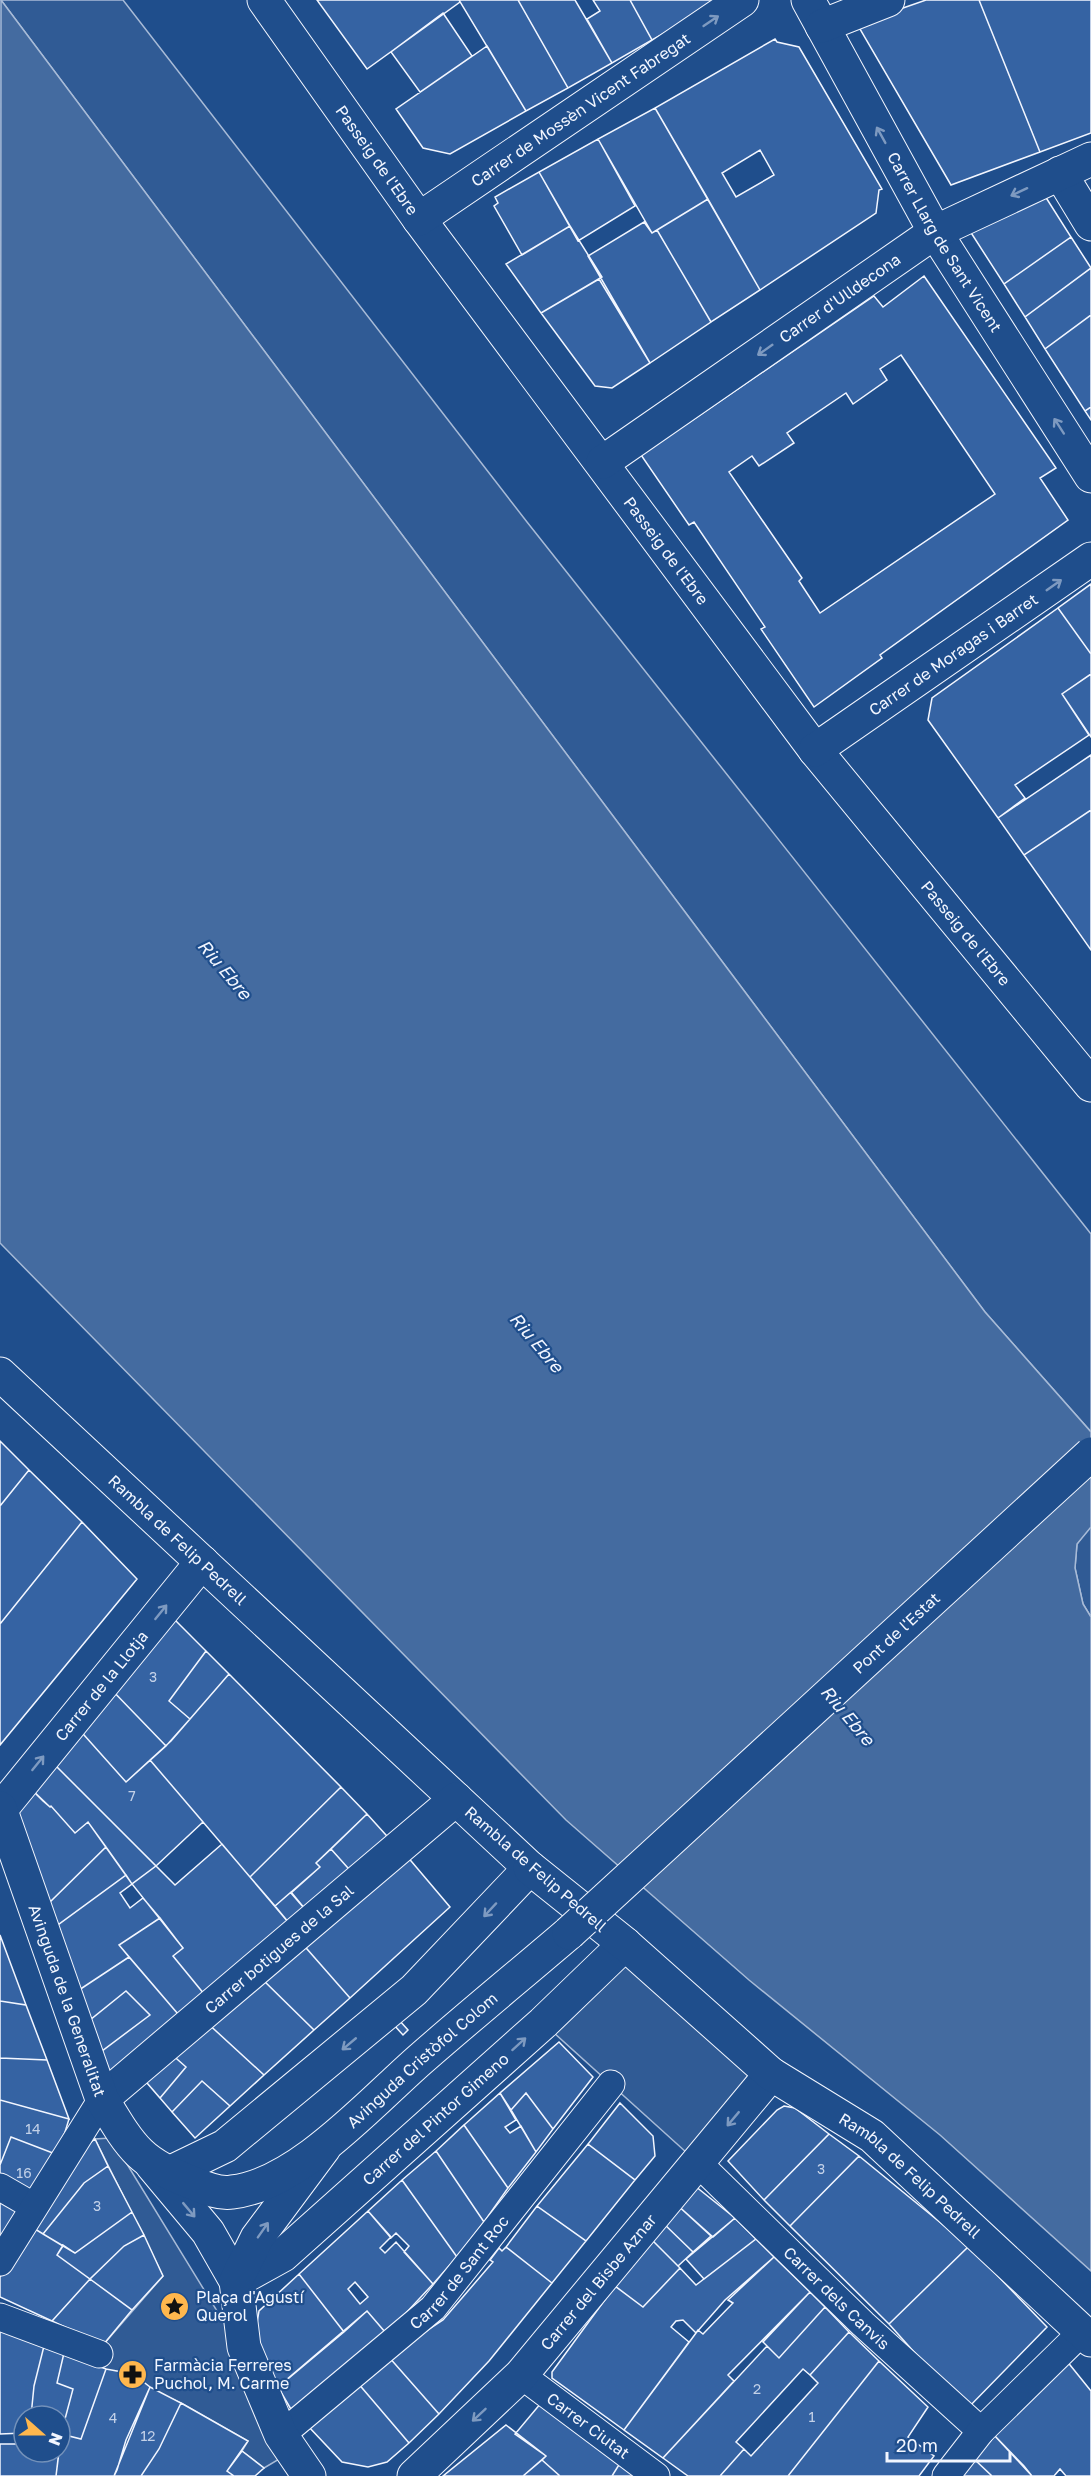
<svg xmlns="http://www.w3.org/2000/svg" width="1091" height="2476" viewBox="0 0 1091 2476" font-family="'Golos Text',sans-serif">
	<rect width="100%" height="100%" fill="#1f4e8c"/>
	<path fill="#305b95" stroke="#a8bbd7" stroke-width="1.5" d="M1 0H123L527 522 1091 1234V1432L985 1312Z
		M1089 1527H1091V1617L1083 1604 1075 1568 1077 1544Z
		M625 1944 771 2074 697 2162 543 2023Z
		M111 2138 233 2337 281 2458 264 2468 242 2451 248 2441 181 2403 95 2365 103 2345 163 2276 95 2139Z"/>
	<path fill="#446ba0" stroke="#a8bbd7" stroke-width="1.5" d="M1 0 985 1312 1091 1432V1527L1077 1544 1075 1568 1083 1604 1091 1617V2271L940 2135 749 1980 566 1820 0 1243Z"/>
	<path fill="#3563a3" stroke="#f2f6ff" stroke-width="1.5" fill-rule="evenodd" d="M317 0H459L460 2 367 69Z
		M459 0H518L568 88 526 111Z
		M518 0H575L612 63 568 88Z
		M593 0H630L652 40 612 63 587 19 600 11Z
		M630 0H724L652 40Z
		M926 0H979L1040 152 951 185 857 24Z
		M979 0H1091V133L1040 152Z
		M443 13 472 56 420 92 391 52Z
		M775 39 777 42 799 47 882 189 879 190 876 213 760 290 655 108ZM760 150 774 175 736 197 722 173Z
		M487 46 526 111 450 154 423 148 396 109Z
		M655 108 708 199 652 233 598 139Z
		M598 139 635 206 578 241 539 172Z
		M539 172 570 226 522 255 494 206 498 203 495 197Z
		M1045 196 1071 237 1004 284 968 228Z
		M708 199 760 290 711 322 657 230Z
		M644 222 652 233 657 230 711 322 650 363 588 256Z
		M570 226 602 277 541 313 506 264Z
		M1071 237 1091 268 1025 317 1004 284Z
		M1091 268V315L1045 349 1025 317Z
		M924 276 1056 468 1040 478 1068 520 880 655 882 658 814 707 761 629 765 627 694 522 689 525 639 452 688 423 874 296 883 307ZM901 355 995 494 820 613 799 581 802 578 729 472 752 456 759 466 794 443 787 433 846 393 853 404 887 380 880 369Z
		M599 279 650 363 612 388 595 386 541 313Z
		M1091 315V407L1085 411 1045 349Z
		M1091 407V420L1085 411Z
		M1091 584V654L1058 608Z
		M1058 608 1091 654V674L1062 694 1089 735 1015 785 1025 798 998 818 928 720 932 698Z
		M1091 674V737L1062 694Z
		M1091 755V810L1024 855 998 818Z
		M1091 810V950L1024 855Z
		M0 1441 29 1470 0 1506Z
		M29 1470 82 1522 0 1624V1506Z
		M82 1522 137 1579 0 1745V1624Z
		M170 1615 206 1651 169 1701 190 1719 166 1746 108 1686Z
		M206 1651 229 1674 190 1719 169 1701Z
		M229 1674 341 1787 250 1877 150 1760 171 1741Z
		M108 1686 166 1746 126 1782 76 1726Z
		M76 1726 126 1782 150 1760 203 1822 156 1866 49 1759Z
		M49 1759 156 1866 132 1884 88 1822 75 1833 51 1806 50 1807 43 1801 28 1786Z
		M28 1786 50 1807 51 1806 75 1833 88 1822 106 1847 47 1905 10 1807Z
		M341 1787 367 1814 316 1863 320 1867 275 1906 250 1877Z
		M367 1814 395 1845 356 1877 331 1849Z
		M222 1844 294 1929 209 2000 173 1956 183 1948 132 1884 156 1866 175 1885Z
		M106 1847 126 1875 55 1927 47 1905Z
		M331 1849 356 1877 310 1915 291 1893 320 1867 316 1863Z
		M406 1855 450 1907 350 1998 300 1941Z
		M126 1875 132 1884 120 1893 130 1908 143 1898 160 1918 119 1945 129 1957 79 1990 55 1927Z
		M291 1892 310 1915 294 1929 275 1906Z
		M160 1918 183 1948 173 1956 209 2000 184 2021 119 1945Z
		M0 1935 26 2005 0 2001Z
		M300 1941 350 1998 314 2030 258 1975Z
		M129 1957 184 2021 113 2081 102 2051 150 2015 126 1991 90 2020 79 1990Z
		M258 1975 314 2030 264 2075 204 2020Z
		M126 1991 150 2015 102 2051 90 2020Z
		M0 2001 26 2005 47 2060 0 2058Z
		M204 2020 264 2075 230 2106 202 2081 172 2112 160 2098 186 2067 169 2052Z
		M399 2020 408 2030 403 2035 394 2025Z
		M559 2042 593 2077 553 2129 526 2093 511 2110 500 2093Z
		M169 2052 186 2067 160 2098 141 2076Z
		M0 2058 47 2060 69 2119 0 2100Z
		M202 2081 230 2106 195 2138 172 2112Z
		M500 2093 516 2120 505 2127 510 2133 521 2126 536 2152 508 2188 464 2125Z
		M526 2093 553 2129 536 2152 511 2110Z
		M0 2100 69 2119 58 2155 11 2137 0 2165Z
		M620 2103 653 2136 655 2156 635 2180 588 2144Z
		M784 2106 795 2108 829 2134 764 2200 728 2161 777 2110Z
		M464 2125 508 2188 484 2222 436 2151Z
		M829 2134 859 2156 790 2226 764 2200Z
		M11 2137 58 2155 32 2196 0 2179V2165Z
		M95 2139 108 2166 84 2183 43 2234 30 2226 85 2147Z
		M588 2144 635 2180 586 2241 537 2206Z
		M436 2151 484 2222 457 2257 402 2180Z
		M859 2156 969 2246 889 2324 790 2226Z
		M108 2166 132 2212 75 2253 43 2234 84 2183Z
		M402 2180 457 2257 433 2284 404 2252 409 2246 396 2233 391 2238 368 2211Z
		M690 2182 735 2218 713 2237 675 2203Z
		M0 2194 23 2206 0 2246Z
		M675 2203 711 2236 693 2252 662 2222Z
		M537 2206 586 2241 552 2283 506 2247Z
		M368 2211 391 2237 380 2248 385 2253 396 2242 433 2284 406 2313 385 2332 367 2311 344 2332 299 2274ZM355 2282 368 2297 360 2304 348 2289Z
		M132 2212 144 2235 124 2246 90 2279 57 2255 63 2245 75 2253Z
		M735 2218 756 2239 704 2279 686 2259Z
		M662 2222 693 2252 678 2266 650 2238Z
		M30 2226 63 2246 57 2255 90 2279 52 2321 0 2297V2277Z
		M144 2235 163 2276 132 2310 90 2279 124 2246Z
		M650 2238 680 2268 643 2307 615 2286Z
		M756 2239 774 2257 725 2300 696 2333 683 2320 676 2321 671 2327 689 2342 624 2430 552 2378V2372L615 2286 643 2307 680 2268 696 2285Z
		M969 2246 1047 2327 966 2410 889 2324Z
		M506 2247 552 2283 489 2361 439 2414 388 2356 443 2320 493 2262 490 2260 499 2248 502 2251Z
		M774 2257 810 2292 728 2375 734 2381 663 2458 624 2430 696 2333 698 2330 703 2334 733 2303 728 2300Z
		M299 2274 344 2332 278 2387 253 2347 259 2311Z
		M90 2279 132 2310 103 2345 52 2321Z
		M810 2292 825 2307 779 2358 763 2342Z
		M825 2307 849 2332 810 2375 803 2369 736 2442 744 2449 720 2476H688L663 2458 767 2346 779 2358Z
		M367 2311 385 2332 292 2411 278 2387Z
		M0 2330 44 2346 34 2386 31 2416H24V2433L0 2434Z
		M849 2332 879 2361 788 2476H720L744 2449 751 2456 818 2383 810 2375Z
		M44 2346 64 2353 57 2383 73 2389 61 2434 60 2416H31L34 2386Z
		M64 2353 106 2369 81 2439 61 2434 73 2389 57 2383Z
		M388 2356 439 2414 409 2443 357 2382Z
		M1066 2360 1091 2391V2476H1066L1060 2469 1054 2476H1032L994 2435Z
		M879 2361 928 2407 908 2437 934 2456 919 2476H788Z
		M106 2369 133 2374 150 2387 126 2440 117 2470 114 2476H56L61 2434 81 2439Z
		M357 2382 409 2443 387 2462 368 2467 342 2462 308 2426Z
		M150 2387 181 2403 159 2449 141 2476H114Z
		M181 2403 248 2441 227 2471 234 2476H141L159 2449Z
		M541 2403 622 2460 612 2476H560L542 2460 546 2456 515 2434Z
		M506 2425 546 2456 523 2476H443Z
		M994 2435 1024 2466 1032 2476H992L974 2459Z
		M0 2444H24V2452H59L56 2476H0Z
		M242 2451 264 2468 255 2476H234L227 2471Z
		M974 2459 992 2476H960Z
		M542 2460 560 2476H523Z
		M622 2460 644 2476H612Z"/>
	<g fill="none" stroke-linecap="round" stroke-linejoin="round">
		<defs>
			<g id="pedestrian">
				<path id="s1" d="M697 2162 863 2324 981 2431"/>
				<path d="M0 2187 33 2206"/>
				<path d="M0 2262 102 2099"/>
				<path d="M0 2317 99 2354"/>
				<path id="s2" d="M521 2375 656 2476"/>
				<path id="s3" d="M281 2435 433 2308 611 2084"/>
				<path d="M946 2476 981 2431 1083 2331"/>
			</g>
			<g id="minor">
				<path id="s4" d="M264 0 419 219 815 750 1091 1085"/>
				<path id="s5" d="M808 0 935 232 1091 476"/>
				<path d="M822 26 888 0"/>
				<path d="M1060 173 1091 224"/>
				<path id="s6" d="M419 219 742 0"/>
				<path id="s7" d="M603 462 935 232 1091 159"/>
				<path id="s8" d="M815 750 1091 559"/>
				<path id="s9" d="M0 1374 530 1868 414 1990 225 2146 167 2174"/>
				<path id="s10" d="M1 1809 202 1562"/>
				<path id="s11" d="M102 2099 456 1799"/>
				<path d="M152 2165 208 2232 236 2281 244 2347 281 2435 309 2476"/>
				<path id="s12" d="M236 2281 283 2255 543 2023 625 1944"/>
				<path d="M236 2281 257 2238 324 2148"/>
				<path id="s13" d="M414 2476 521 2375 771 2074"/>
			</g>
			<g id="tertiary">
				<path id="s14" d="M0 1808 102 2099C131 2147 139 2163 193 2183 204 2188 221 2194 232 2192 299 2185 373 2100 423 2057 471 2015 521 1974 569 1933"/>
				<path id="s15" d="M530 1868 625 1944 771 2074 872 2136 1091 2340"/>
			</g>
		</defs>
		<use href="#pedestrian" stroke="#f2f6ff" stroke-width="29"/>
		<use href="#minor" stroke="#f2f6ff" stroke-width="35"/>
		<use href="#tertiary" stroke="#f2f6ff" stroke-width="35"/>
		<use href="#pedestrian" stroke="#1f4e8c" stroke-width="27"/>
		<use href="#minor" stroke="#1f4e8c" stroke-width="33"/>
		<use href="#tertiary" stroke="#1f4e8c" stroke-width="33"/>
		<defs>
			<g id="tertiary-bridge">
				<path id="s16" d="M569 1933 1091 1454"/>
			</g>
		</defs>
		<use href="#tertiary-bridge" stroke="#f2f6ff" stroke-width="35" stroke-linecap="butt"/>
		<use href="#tertiary-bridge" stroke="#1f4e8c" stroke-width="33"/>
	</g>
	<defs><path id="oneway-shaft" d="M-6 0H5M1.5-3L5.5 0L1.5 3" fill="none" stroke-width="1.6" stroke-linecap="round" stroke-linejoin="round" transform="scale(1.5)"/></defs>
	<g stroke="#7e9ac0">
		<use href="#oneway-shaft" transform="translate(711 21) rotate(-34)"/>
		<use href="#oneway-shaft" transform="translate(881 135) rotate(-119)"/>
		<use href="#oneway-shaft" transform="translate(1019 192) rotate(155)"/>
		<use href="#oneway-shaft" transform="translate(765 350) rotate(145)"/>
		<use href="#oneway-shaft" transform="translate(1059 426) rotate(-123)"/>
		<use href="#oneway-shaft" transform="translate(1054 585) rotate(-35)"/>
		<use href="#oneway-shaft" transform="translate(161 1612) rotate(-51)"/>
		<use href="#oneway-shaft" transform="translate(38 1763) rotate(-51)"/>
		<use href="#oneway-shaft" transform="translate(490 1910) rotate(133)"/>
		<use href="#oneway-shaft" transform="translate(349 2044) rotate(140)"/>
		<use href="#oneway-shaft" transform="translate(519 2044) rotate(-42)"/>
		<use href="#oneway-shaft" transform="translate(733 2119) rotate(130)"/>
		<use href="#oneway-shaft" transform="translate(189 2210) rotate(50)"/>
		<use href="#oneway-shaft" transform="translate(263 2230) rotate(-55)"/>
		<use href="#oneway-shaft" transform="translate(479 2415) rotate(137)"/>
	</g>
	<defs>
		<symbol id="sight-disc" viewBox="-11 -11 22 22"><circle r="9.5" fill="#ffb74d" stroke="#1f4e8c"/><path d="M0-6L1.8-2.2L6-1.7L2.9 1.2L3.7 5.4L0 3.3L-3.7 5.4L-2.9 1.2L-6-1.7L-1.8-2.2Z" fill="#111"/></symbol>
		<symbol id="pharmacy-disc" viewBox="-11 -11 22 22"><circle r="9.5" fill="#ffb74d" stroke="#1f4e8c"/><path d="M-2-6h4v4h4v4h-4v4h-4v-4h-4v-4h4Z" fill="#111"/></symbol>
	</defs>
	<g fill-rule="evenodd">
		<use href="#sight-disc" x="158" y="2290" width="33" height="33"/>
		<use href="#pharmacy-disc" x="116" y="2358" width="33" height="33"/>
	</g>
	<g text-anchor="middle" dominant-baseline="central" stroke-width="4.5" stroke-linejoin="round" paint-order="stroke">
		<g font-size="14" fill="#c3d1e8">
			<text x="153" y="1676">3</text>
			<text x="132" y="1795">7</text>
			<text x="33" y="2128">14</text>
			<text x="821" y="2168">3</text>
			<text x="24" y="2172">16</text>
			<text x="97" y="2205">3</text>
			<text x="757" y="2388">2</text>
			<text x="812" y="2416">1</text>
			<text x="113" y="2417">4</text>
			<text x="148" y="2435">12</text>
		</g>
		<g font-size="16" fill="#f2f6ff" stroke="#1f4e8c">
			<text stroke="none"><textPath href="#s6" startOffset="195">Carrer de Mossèn Vicent Fabregat</textPath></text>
			<text stroke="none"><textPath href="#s4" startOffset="196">Passeig de l'Ebre</textPath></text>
			<text stroke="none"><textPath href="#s5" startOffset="278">Carrer Llarg de Sant Vicent</textPath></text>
			<text stroke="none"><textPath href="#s7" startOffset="288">Carrer d'Ulldecona</textPath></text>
			<text stroke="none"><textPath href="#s4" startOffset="682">Passeig de l'Ebre</textPath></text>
			<text stroke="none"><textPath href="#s8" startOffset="168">Carrer de Moragas i Barret</textPath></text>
			<text stroke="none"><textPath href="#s4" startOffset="1168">Passeig de l'Ebre</textPath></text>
			<text stroke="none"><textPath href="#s9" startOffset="243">Rambla de Felip Pedrell</textPath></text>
			<text stroke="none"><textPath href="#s16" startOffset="444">Pont de l'Estat</textPath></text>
			<text stroke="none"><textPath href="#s10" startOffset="159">Carrer de la Llotja</textPath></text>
			<text transform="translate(536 1869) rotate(41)">Rambla de Felip Pedrell</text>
			<text stroke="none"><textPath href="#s11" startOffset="232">Carrer botigues de la Sal</textPath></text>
			<text stroke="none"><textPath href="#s14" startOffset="204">Avinguda de la Generalitat</textPath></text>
			<text stroke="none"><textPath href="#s14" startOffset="711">Avinguda Cristòfol Colom</textPath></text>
			<text stroke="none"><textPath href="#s12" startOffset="258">Carrer del Pintor Gimeno</textPath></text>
			<text stroke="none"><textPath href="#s15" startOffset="490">Rambla de Felip Pedrell</textPath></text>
			<text stroke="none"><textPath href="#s3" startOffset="242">Carrer de Sant Roc</textPath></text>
			<text stroke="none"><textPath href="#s13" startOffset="268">Carrer del Bisbe Aznar</textPath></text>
			<text stroke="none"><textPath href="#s1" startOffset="195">Carrer dels Canvis</textPath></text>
			<text stroke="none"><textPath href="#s2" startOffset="84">Carrer Ciutat</textPath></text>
		</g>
		<g font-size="16" fill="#f2f6ff" stroke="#1f4e8c" text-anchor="start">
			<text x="196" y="2297">Plaça d'Agustí<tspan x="196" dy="18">Querol</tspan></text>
			<text x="154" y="2365">Farmàcia Ferreres<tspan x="154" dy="18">Puchol, M. Carme</tspan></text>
		</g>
		<g font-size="18" font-style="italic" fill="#f2f6ff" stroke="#1f4e8c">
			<text transform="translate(225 969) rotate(50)">Riu Ebre</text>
			<text transform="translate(537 1342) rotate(50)">Riu Ebre</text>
			<text transform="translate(848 1715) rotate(50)">Riu Ebre</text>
		</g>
	</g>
	<g transform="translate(42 2434) rotate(111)"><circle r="28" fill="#1f4e8c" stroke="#7391ba" stroke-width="1.5"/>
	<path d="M0-4.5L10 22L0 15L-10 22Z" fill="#ffb74d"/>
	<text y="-9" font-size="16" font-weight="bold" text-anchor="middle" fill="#f2f6ff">N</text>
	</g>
	<path d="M887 2452v9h123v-9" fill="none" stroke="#f2f6ff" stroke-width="3"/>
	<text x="896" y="2452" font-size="18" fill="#f2f6ff" stroke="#1f4e8c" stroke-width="4.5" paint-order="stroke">20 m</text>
</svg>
